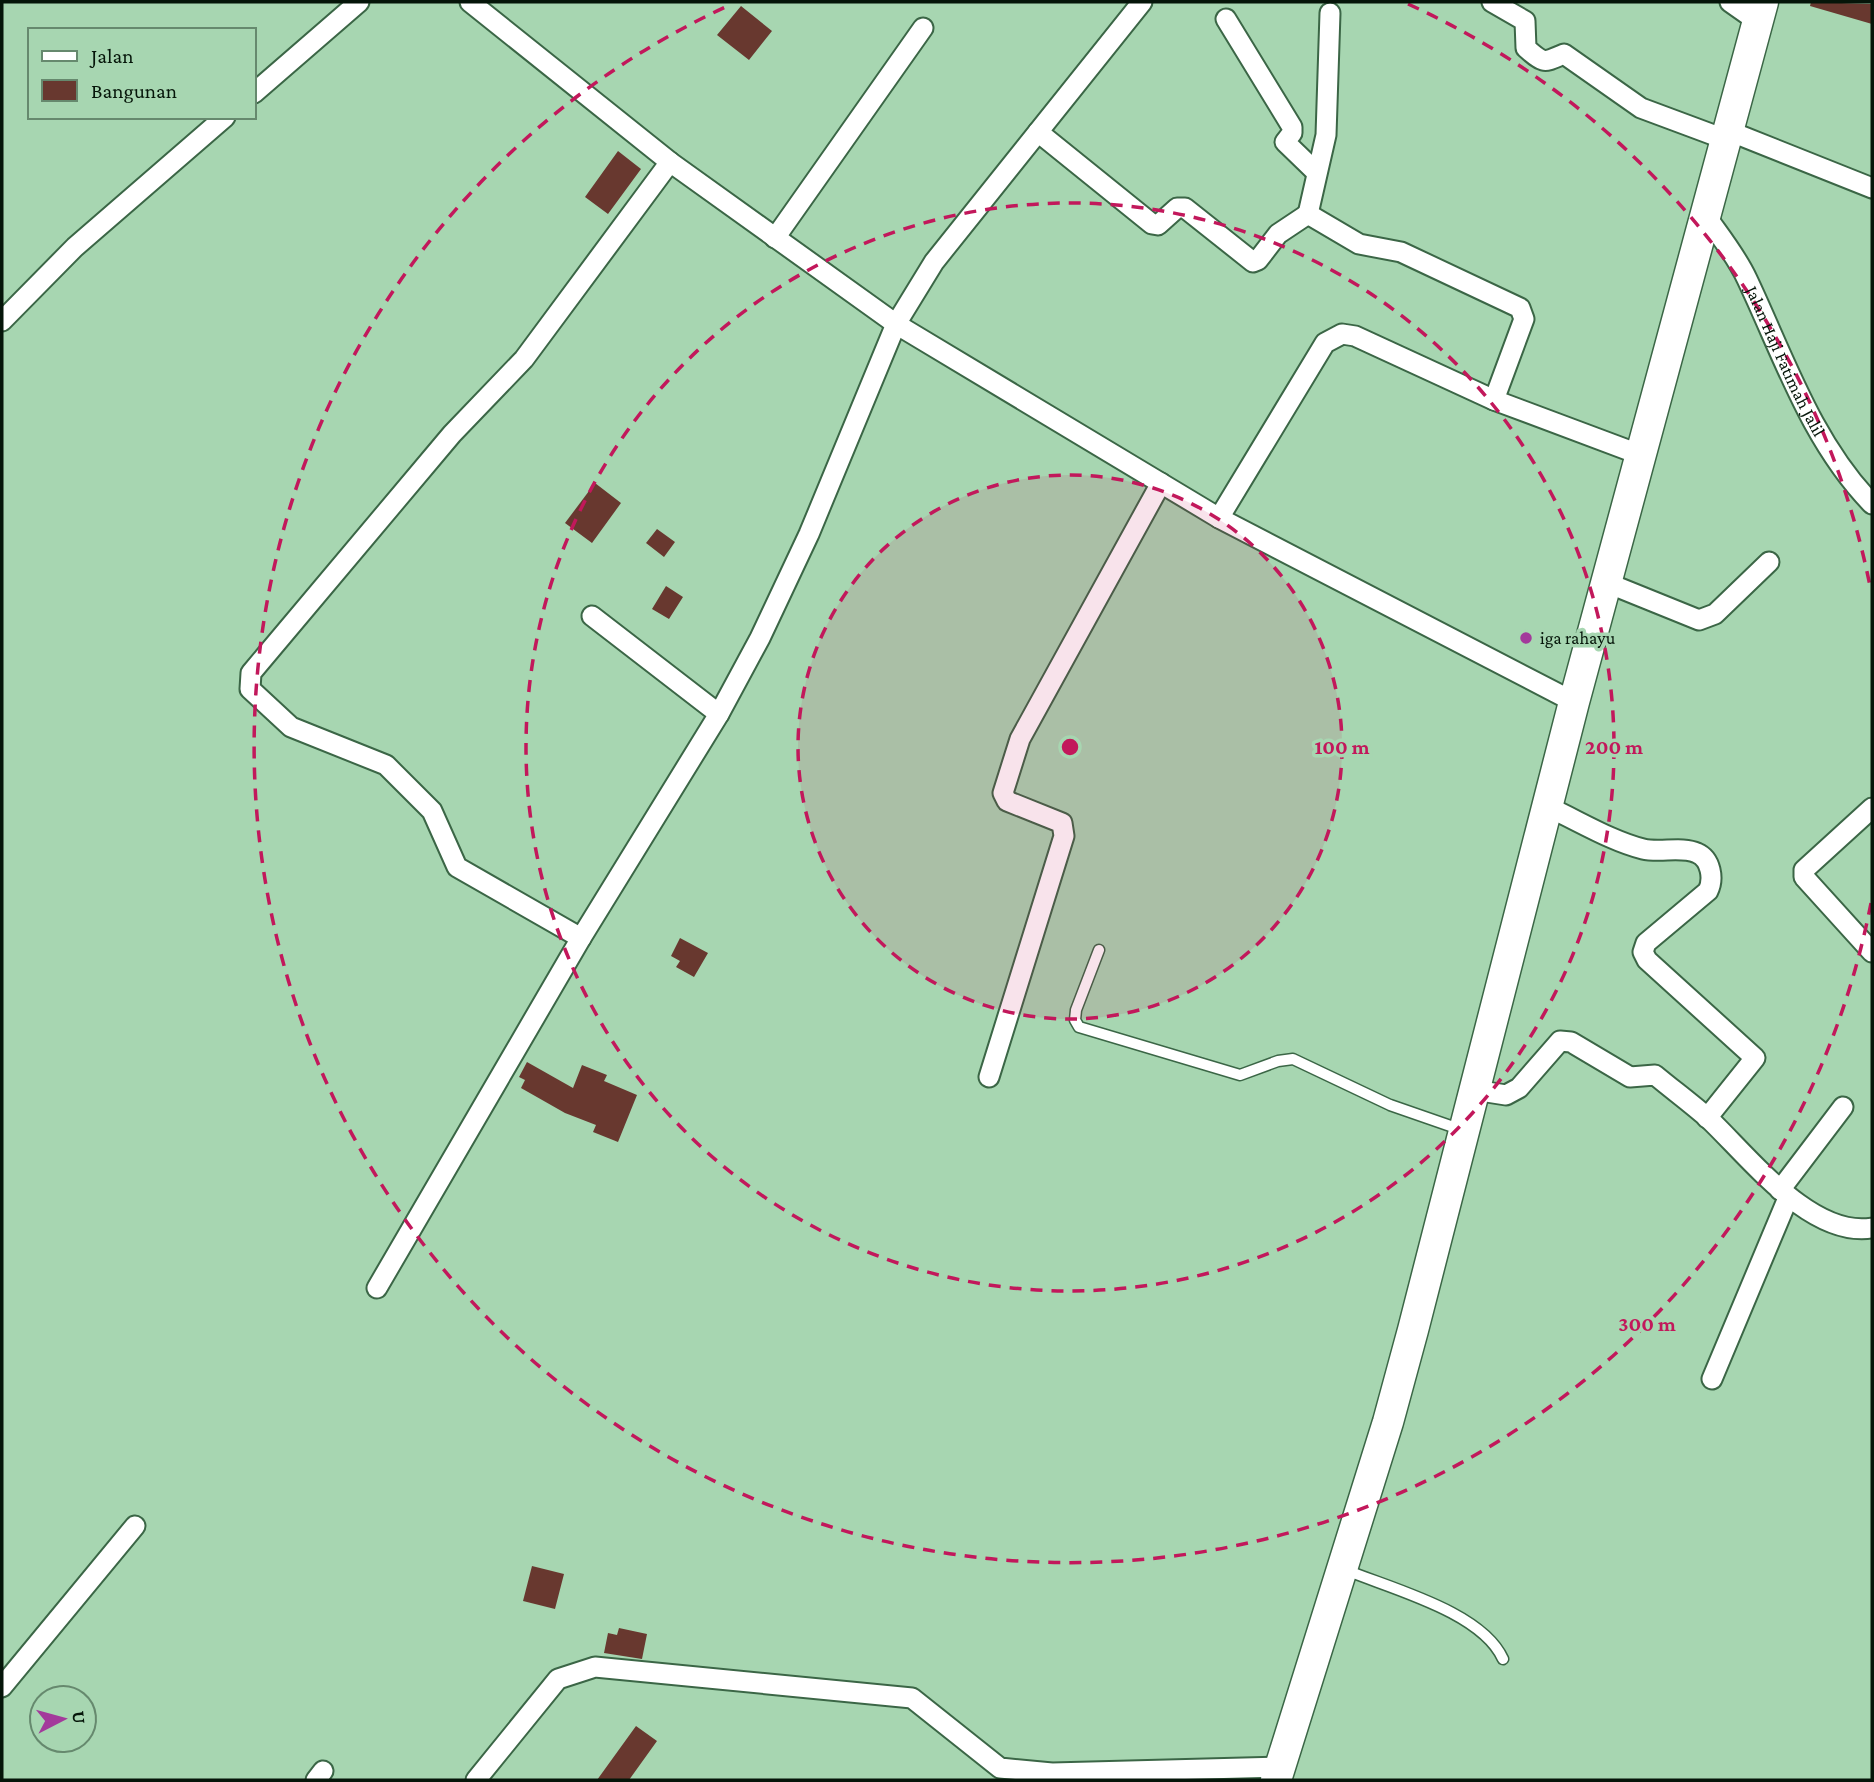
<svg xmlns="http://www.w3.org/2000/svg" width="1874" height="1782" viewBox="0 0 1874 1782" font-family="'Crimson Pro',serif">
	<rect width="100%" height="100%" fill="#a7d6b1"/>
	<path fill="#68382f" d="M1811 2 1872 4V24L1810 6Z
		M741 6 772 31 749 60 717 35Z
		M618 151 641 169 608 214 585 197Z
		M595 483 621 503 592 543 565 523Z
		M657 529 675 542 664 557 646 543Z
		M666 586 683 597 669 619 652 609Z
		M680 938 708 953 694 977 676 967 680 961 671 956Z
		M527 1062 573 1088 582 1065 607 1075 604 1081 637 1095 618 1142 593 1132 596 1125 565 1113 521 1088 525 1080 519 1077Z
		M532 1566 564 1574 555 1609 523 1601Z
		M619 1628 647 1634 642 1659 604 1653 608 1633 617 1635Z
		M636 1726 657 1741 629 1780H597Z"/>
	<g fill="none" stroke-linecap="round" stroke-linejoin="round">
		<defs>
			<path id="service" d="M1099 950 1076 1010 1075 1020 1079 1027 1240 1075 1278 1061 1293 1059 1390 1105 1462 1130
				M1346 1570C1392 1589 1482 1612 1503 1659"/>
			<g id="minor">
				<path d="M470 2 670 162 896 324 1219 518 1574 702"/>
				<path d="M1492 2 1525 21 1526 48C1545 65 1544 62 1564 54L1641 108 1727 140"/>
				<path d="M1730 2 1757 21"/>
				<path d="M1226 19 1292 127V133L1285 142 1316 172"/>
				<path d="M254 93 359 2"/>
				<path d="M1729 131 1872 188"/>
				<path d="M1038 132 1152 224 1158 225 1177 208H1185L1253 262 1258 260 1278 234 1308 214 1359 244 1401 252 1520 308 1524 319 1494 400"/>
				<path d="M1308 214 1326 135 1330 13"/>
				<path id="s1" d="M1706 216C1720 236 1737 257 1747 279 1784 357 1811 441 1872 504"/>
				<path d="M775 238 923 28"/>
				<path d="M2 321 75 247 225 117"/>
				<path d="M1219 518 1325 343 1342 334 1355 336 1494 400 1641 455"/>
				<path d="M1605 582 1699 620 1715 614 1769 562"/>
				<path d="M592 616 719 714"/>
				<path d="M1548 807C1579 821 1611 841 1643 849 1660 853 1682 846 1697 853 1711 859 1714 879 1708 891L1646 943 1643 952 1647 960 1755 1058 1707 1118"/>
				<path d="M1872 808 1804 870V877L1872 952"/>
				<path d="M581 938 457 867 432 811 386 765 291 727 250 689 251 673 452 434 524 359 670 162"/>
				<path d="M989 1077 1064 836 1062 823 1007 801 1003 793 1020 739 1161 483"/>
				<path d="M1474 1090 1506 1095 1519 1088 1560 1041 1571 1042 1630 1077 1655 1075C1673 1090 1692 1104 1709 1119 1749 1157 1811 1238 1872 1228"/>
				<path d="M1780 1190 1843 1107"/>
				<path d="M377 1288 581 938 719 714 760 638 809 534 896 324 934 262 1142 2"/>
				<path d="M1712 1379 1788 1198"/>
				<path d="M2 1687 135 1526"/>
				<path d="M316 1780 323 1771"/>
				<path d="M476 1780 558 1679 595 1667 912 1698 1000 1768 1052 1773 1279 1767"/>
			</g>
			<path id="primary" d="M1276 1780 1388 1422 1413 1330 1574 702 1763 2"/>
		</defs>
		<use href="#service" stroke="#3b6646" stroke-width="13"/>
		<use href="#minor" stroke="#3b6646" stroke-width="23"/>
		<use href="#primary" stroke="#3b6646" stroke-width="33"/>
		<use href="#service" stroke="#fff" stroke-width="10"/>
		<use href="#minor" stroke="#fff" stroke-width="19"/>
		<use href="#primary" stroke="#fff" stroke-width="30"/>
	</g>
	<circle cx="1070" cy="747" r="272" fill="#c2185b" fill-opacity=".12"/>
	<g fill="none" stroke="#c2185b" stroke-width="3.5" stroke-dasharray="12 9">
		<circle cx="1070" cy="747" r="272"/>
		<circle cx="1070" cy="747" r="544"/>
		<path d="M1871 903A816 816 0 1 1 732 4M1408 4A816 816 0 0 1 1871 591"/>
	</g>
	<circle fill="#a33a9b" stroke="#a7d6b1" stroke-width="2.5" cx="1526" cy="638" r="7"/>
	<g text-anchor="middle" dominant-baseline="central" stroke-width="7" stroke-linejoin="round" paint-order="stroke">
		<g font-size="18" fill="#051509" stroke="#a7d6b1">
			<text stroke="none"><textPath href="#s1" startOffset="166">Jalan Haji Fatimah Jalil</textPath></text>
		</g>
		<g font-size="18" fill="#051509" stroke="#a7d6b1" text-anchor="start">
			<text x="1540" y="638">iga rahayu</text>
		</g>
	</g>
	<circle cx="1070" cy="747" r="10" fill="#c2185b" stroke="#a7d6b1" stroke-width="3.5"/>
	<g font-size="21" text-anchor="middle" font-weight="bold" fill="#c2185b" stroke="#a7d6b1" stroke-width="7" stroke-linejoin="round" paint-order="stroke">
		<text x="1342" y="754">100 m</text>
		<text x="1614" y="754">200 m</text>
		<text x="1647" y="1331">300 m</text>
	</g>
	<rect width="1874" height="1782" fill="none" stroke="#051509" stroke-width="7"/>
	<rect x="28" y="28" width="228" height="91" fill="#a7d6b1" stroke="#66896e" stroke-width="2"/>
	<rect x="42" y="51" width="35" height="10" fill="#ffffff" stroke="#66896e" stroke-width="2"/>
	<text x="91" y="63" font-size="21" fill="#051509">Jalan</text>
	<rect x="42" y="80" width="35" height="21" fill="#68382f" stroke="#66896e" stroke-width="2"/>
	<text x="91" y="98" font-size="21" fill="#051509">Bangunan</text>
	<g transform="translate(63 1719) rotate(84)"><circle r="33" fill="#a7d6b1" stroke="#66896e" stroke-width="2"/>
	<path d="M0-5L12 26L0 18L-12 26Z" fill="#a33a9b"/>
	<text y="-10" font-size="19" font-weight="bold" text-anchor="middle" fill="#051509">U</text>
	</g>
</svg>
